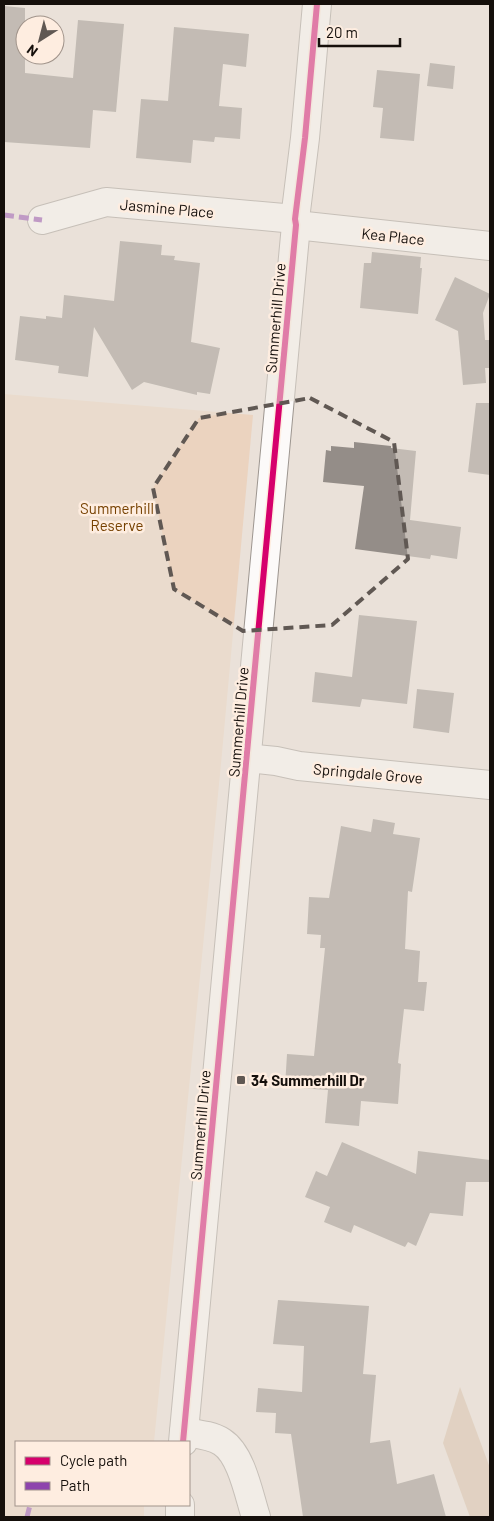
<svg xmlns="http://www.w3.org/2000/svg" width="494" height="1521" viewBox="0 0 494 1521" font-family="Barlow,sans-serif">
	<rect width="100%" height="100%" fill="#eae1d9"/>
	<path fill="#ebd3bf" d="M4 394 253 415 221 764 154 1442H16V1505H144V1517H4Z"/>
	<path fill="#d7bda6" d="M460 1387 490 1468V1517H470L443 1443Z"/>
	<path fill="#948d88" d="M4 6 25 8V73L73 78 78 20 124 24 116 112 93 110 90 148 4 142Z
		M174 27 249 34 246 67 223 64 219 106 242 108 240 139 215 137 214 142 193 140 191 163 136 158 141 99 168 101Z
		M430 63 455 66 453 89 427 86Z
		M377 70 420 74 414 141 380 138 383 108 373 107Z
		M120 241 162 245 161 255 175 256 174 260 200 263 191 342 220 348 210 394 197 392V395L144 382 132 390 94 327 88 377 58 373 59 366 15 360 20 316 46 319V316L62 318 64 295 114 301Z
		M372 252 421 257 420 268H422L418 314 360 308 364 263H371Z
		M455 277 490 294 483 313 485 340H489L490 354V368H485L486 383 463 385 458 331 435 320Z
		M476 403H490V475L468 472Z
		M354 442 391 446V448L416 451 410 520 461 527 457 559 431 555 430 559 355 549 364 486 323 482 326 450 331 451V446L354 448Z
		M359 615 417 621 407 704 362 699 360 707 312 702 315 672 352 677Z
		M417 689 454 693 449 733 413 728Z
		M373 819 395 823 393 834 420 838 412 892 408 891 405 949 420 951 418 982H427L424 1011 404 1009 398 1063 401 1064 398 1104 361 1101 359 1126 325 1123 328 1090 285 1087 287 1054 314 1056 325 948H320L321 935 307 934 309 897 329 898 341 826 371 832Z
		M342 1142 416 1174 418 1151 490 1160V1182H466L463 1216 430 1213 416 1246 408 1242 405 1247 354 1225 351 1233 324 1222 330 1207 305 1197 316 1171 327 1176Z
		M278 1300 369 1306 363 1374 376 1375 370 1443 390 1440 397 1484 434 1474 446 1517H303L291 1434 275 1433 276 1413 256 1412 258 1388 302 1392 304 1346 273 1344Z"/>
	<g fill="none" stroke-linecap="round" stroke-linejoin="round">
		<defs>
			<path id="street" d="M42 220 106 202 295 219
				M296 225 490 246
				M247 758 276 761 299 766 490 785
				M184 1432C196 1434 211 1435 222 1442 242 1455 249 1496 256 1517"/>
			<path id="secondary" d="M183 1442 296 225 295 219 305 138 317 4
				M180 1505V1517"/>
		</defs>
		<use href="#street" stroke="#9d9690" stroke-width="30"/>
		<use href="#secondary" stroke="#9d9690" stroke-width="30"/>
		<use href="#street" stroke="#fcfaf9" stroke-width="28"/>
		<use href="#secondary" stroke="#fcfaf9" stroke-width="28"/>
		<path stroke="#8e44ad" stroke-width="5" stroke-dasharray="10 5" stroke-linecap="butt" d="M4 215 42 220
			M27 1517 30 1505"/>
		<defs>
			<path id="cycleway" d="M183 1442 296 225 295 219 305 138 317 4"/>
		</defs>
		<use href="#cycleway" stroke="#feede0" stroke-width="9"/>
		<use href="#cycleway" stroke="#d6006c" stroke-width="6"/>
	</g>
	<path d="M0 0H494V1521H0ZM310 398 394 442 408 559 332 625 243 631 174 589 153 488 199 418Z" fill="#eae1d9" fill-opacity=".55" fill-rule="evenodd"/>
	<path fill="none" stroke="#605853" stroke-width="4" stroke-dasharray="10 6" stroke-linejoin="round" d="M310 398 394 442 408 559 332 625 243 631 174 589 153 488 199 418Z"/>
	<rect fill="#605853" stroke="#feede0" stroke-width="2" x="236" y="1075" width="10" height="10" rx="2.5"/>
	<g text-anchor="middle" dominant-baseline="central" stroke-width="5" stroke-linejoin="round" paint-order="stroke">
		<g font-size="15" fill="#150f0b" stroke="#feede0">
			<text transform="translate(167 208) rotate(5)">Jasmine Place</text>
			<text transform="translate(393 236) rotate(6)">Kea Place</text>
			<text transform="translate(275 318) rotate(-85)">Summerhill Drive</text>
			<text transform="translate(238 722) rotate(-85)">Summerhill Drive</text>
			<text transform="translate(368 773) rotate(5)">Springdale Grove</text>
			<text transform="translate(200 1125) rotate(-85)">Summerhill Drive</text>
		</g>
		<g font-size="15" fill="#764101" stroke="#feede0">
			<text x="117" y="508">Summerhill<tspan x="117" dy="17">Reserve</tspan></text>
		</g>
		<g font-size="15" font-weight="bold" fill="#150f0b" stroke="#feede0" text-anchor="start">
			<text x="251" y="1080">34 Summerhill Dr</text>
		</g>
	</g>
	<rect width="494" height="1521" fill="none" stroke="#150f0b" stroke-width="10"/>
	<rect x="15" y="1441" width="175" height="65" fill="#feede0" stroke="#a1948b"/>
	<rect x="25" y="1457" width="25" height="8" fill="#d6006c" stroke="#a1948b"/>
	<text x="60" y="1466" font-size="15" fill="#150f0b">Cycle path</text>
	<rect x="25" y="1482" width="25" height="8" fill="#8e44ad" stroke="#a1948b"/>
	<text x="60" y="1491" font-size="15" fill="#150f0b">Path</text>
	<g transform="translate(40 40) rotate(216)"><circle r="24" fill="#feede0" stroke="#a1948b"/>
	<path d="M0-4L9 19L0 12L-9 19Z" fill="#605853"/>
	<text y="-8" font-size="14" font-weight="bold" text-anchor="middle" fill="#150f0b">N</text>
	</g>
	<path d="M319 38v8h81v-8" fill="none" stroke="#150f0b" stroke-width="2.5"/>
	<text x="326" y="38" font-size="15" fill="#150f0b" stroke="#feede0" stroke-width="4" paint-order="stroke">20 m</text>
</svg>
